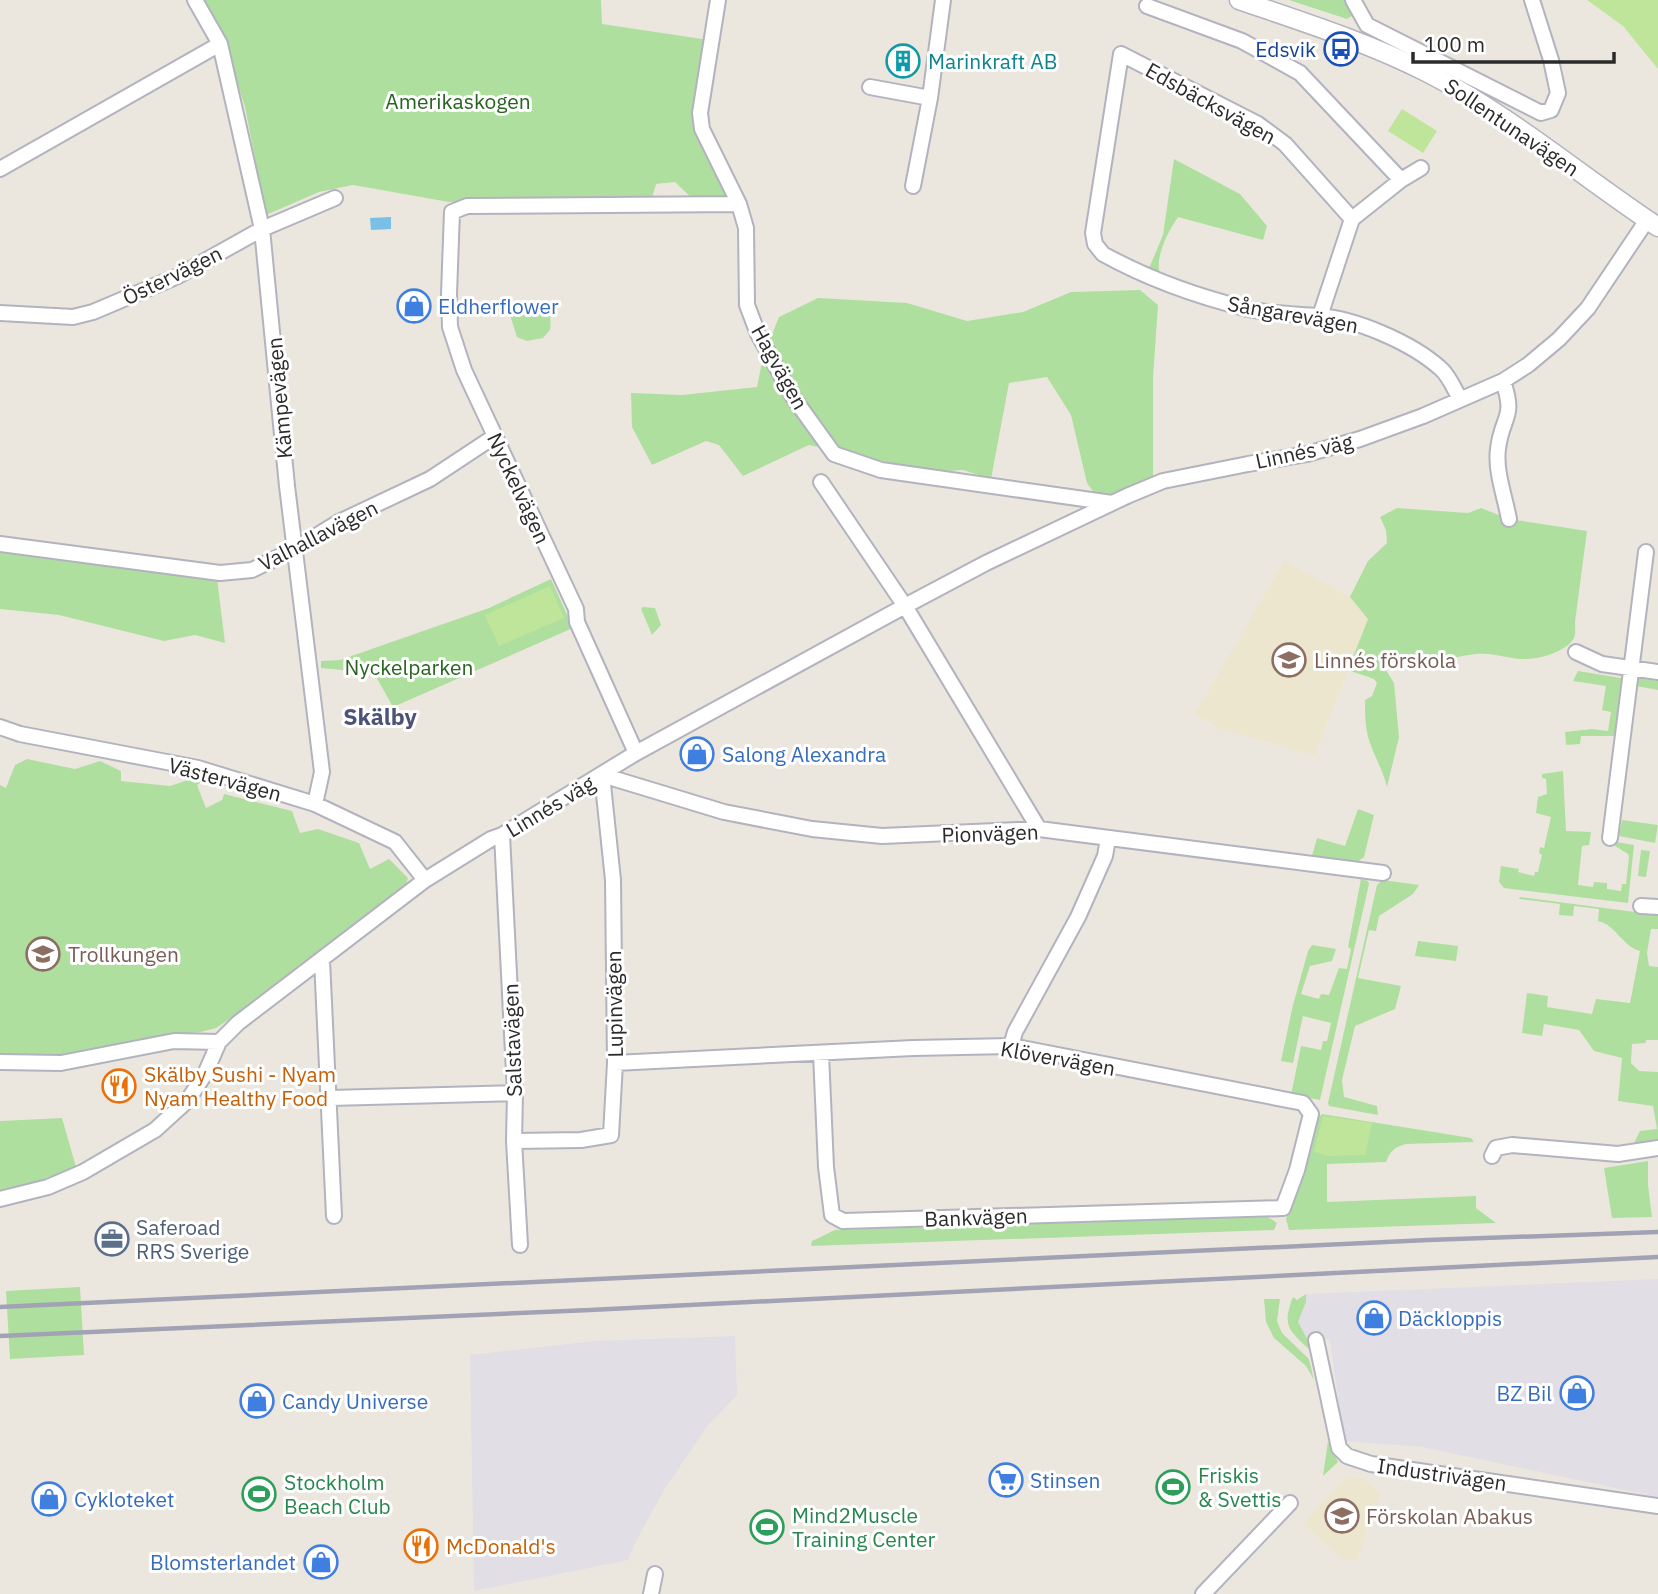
<svg xmlns="http://www.w3.org/2000/svg" width="1658" height="1594" viewBox="0 0 1658 1594" font-family="'IBM Plex Sans',sans-serif">
	<rect width="100%" height="100%" fill="#ece7de"/>
	<path fill="#e1dee5" d="M1658 1279V1497L1422 1447 1344 1441 1330 1339 1308 1341 1298 1322 1306 1302V1294Z
		M735 1336 737 1395 708 1425 664 1490 636 1541 628 1560 474 1591 470 1355 594 1341Z"/>
	<path fill="#ece6cf" d="M1284 561 1350 597 1368 619 1315 755 1220 729 1195 714Z
		M1348 1476 1363 1479 1381 1493 1357 1560H1344L1303 1523Z"/>
	<path fill="#afdf9f" d="M199 0H601L602 24 709 40 696 121 730 199 694 200 675 182 656 184 652 198 449 202 353 185 319 192 266 215 245 107 230 60Z
		M1289 0H1348L1355 14 1347 19Z
		M1174 159 1240 194 1267 226 1263 240 1178 217C1168 232 1153 259 1161 277L1145 268 1150 266 1163 235Z
		M1140 290 1158 305 1153 378V476L1114 495 1095 494 1087 483 1071 415 1047 377 1009 383 991 479 963 470 933 472 809 445 743 476 719 445 706 441 652 465 632 427 631 393 682 395 757 387 763 357 779 317 818 298 907 303 967 321 1023 312 1071 292Z
		M521 301C543 304 553 305 550 330L543 338 527 341 517 337 508 309Z
		M1397 508 1468 513 1481 508 1509 519 1587 531 1575 622C1575 627 1576 633 1574 638 1566 652 1540 659 1525 659 1509 659 1492 652 1476 654 1445 658 1415 669 1384 667L1394 683 1399 737 1387 787C1383 770 1374 756 1369 740 1365 727 1365 714 1365 700L1372 696 1377 683 1374 679 1348 670 1368 619 1350 597 1368 561 1387 543 1386 530 1380 517Z
		M0 551 217 578 225 643 195 635 164 641 59 615 0 609Z
		M551 579 573 628 393 707 374 673 321 668V661L340 660 489 608Z
		M643 607 655 608 661 625 652 635 641 609Z
		M1578 671 1621 678 1623 682 1617 736H1581L1580 744 1566 745 1565 732 1592 729 1608 731 1611 712 1602 710 1606 686 1573 681Z
		M1638 678 1658 681V690L1636 686V680Z
		M27 759 75 769 100 761 121 771V781L170 786 194 778 206 779 197 785 206 808 222 800 224 794 292 811 300 833 318 829 359 843 370 869 389 859 408 878 406 885 242 1011 216 1028 201 1032 164 1036 48 1060 0 1053V785L6 788 15 765Z
		M1563 771 1566 831 1591 832 1589 845 1582 846 1578 885 1593 887 1594 882 1607 883V889L1621 891 1622 884H1626L1629 857 1628 854 1615 846 1616 842 1634 845 1628 903 1504 888 1499 882 1501 866 1519 869 1518 872 1534 876 1535 872H1538L1542 855 1539 853 1540 847 1544 848 1551 817 1536 813 1538 797 1547 794 1546 779 1542 778V774Z
		M1358 809 1374 815 1364 857 1356 863 1312 856 1317 838 1345 846Z
		M1622 820 1658 825 1655 843 1619 836Z
		M1641 850 1650 851 1646 877 1638 876Z
		M1361 879 1368 881 1369 884 1320 1100 1291 1095 1301 1046 1321 1050 1323 1041H1327L1331 1023 1303 1016 1293 1063 1281 1061 1293 1005 1308 951 1312 945 1336 949 1332 961 1310 966 1301 994 1319 999 1321 994 1329 995 1339 968 1347 969 1351 949 1348 947Z
		M1383 880 1419 885 1413 894 1379 916 1376 931 1369 930 1358 978 1401 986 1395 1009 1355 1026 1342 1080 1344 1097 1377 1106 1378 1115 1329 1106 1328 1103 1377 885Z
		M1520 897 1658 915V929H1651L1647 953 1649 966 1658 967V1040H1646V1043L1632 1044 1631 1063 1639 1071 1658 1072V1142L1633 1145 1640 1131 1657 1129 1653 1106 1618 1101 1622 1058 1594 1051 1579 1030 1544 1024 1542 1036 1522 1033 1527 993 1548 996 1547 1007 1592 1014 1596 999 1630 1003 1640 951C1622 946 1616 925 1598 921L1599 909 1574 906 1573 916 1559 915 1560 904 1519 899Z
		M1418 941 1458 946 1456 961 1415 956Z
		M1322 1114 1471 1138 1474 1142 1406 1144C1395 1147 1390 1151 1386 1162L1327 1164V1202L1476 1196V1208L1496 1223 1289 1230 1286 1219 1316 1120Z
		M62 1118 76 1167 35 1182 0 1191V1121Z
		M1648 1161V1185L1652 1217 1612 1218 1604 1168Z
		M1268 1217 1277 1223 1274 1230 811 1246 812 1241 835 1230Z
		M80 1287 84 1355 10 1359 6 1291Z
		M1306 1294V1302L1298 1322 1311 1346V1351C1290 1331 1281 1327 1293 1297L1297 1300Z
		M1264 1299H1280L1277 1321 1282 1333 1309 1359 1314 1380 1306 1366 1274 1338 1266 1322Z
		M1328 1441 1338 1462 1323 1476Z"/>
	<path fill="#bfe59b" d="M1587 0H1658V69L1623 26Z
		M1402 109 1437 131 1423 153 1388 131Z
		M550 586 564 618 499 646 485 615Z
		M1323 1116 1372 1123 1365 1155 1328 1156 1314 1152Z"/>
	<path fill="#79bfe6" d="M391 217V229L371 230 370 218Z"/>
	<g fill="none" stroke-linecap="round" stroke-linejoin="round">
		<defs>
			<path id="minor" d="M195 0 220 44 262 229 287 486 322 772 315 804
				M718 0 700 113 702 129 739 204 746 228 747 305 758 334 793 397 834 454 881 470 1112 503
				M1353 0 1367 25 1541 113 1551 110 1558 93 1551 60 1532 0
				M1147 6 1242 41 1300 73 1401 180
				M870 87 930 98
				M0 169 220 44
				M913 186 930 98 943 0
				M1352 219 1401 180 1421 168
				M0 313 73 317 93 312 178 276 262 229 335 198
				M1320 316 1352 219 1285 144 1258 124 1121 54 1093 233 1095 244 1103 254C1148 279 1199 297 1248 309 1272 314 1294 314 1318 316 1355 318 1412 343 1440 368 1449 375 1454 389 1460 399
				M1503 381C1516 419 1502 415 1498 449 1495 471 1505 497 1509 519
				M821 482 905 606 1039 829
				M0 544 220 573 252 570 295 549 339 522 430 479 495 436
				M1576 652 1602 664 1658 672
				M0 727 20 734 198 768 315 804 395 842 425 880
				M636 753 577 622 576 609 464 370 450 327 449 294 452 212 467 206 739 204
				M502 835 515 1093 514 1141 520 1245
				M1610 838 1646 552
				M1641 906 1658 907
				M322 960 334 1216
				M1011 1046 1015 1032 1078 917 1105 856 1108 839
				M0 1062 61 1063 174 1041 219 1042
				M615 1063 913 1048 1011 1046 1303 1103 1311 1114 1297 1170 1283 1208 843 1221 832 1215 826 1167 821 1054
				M330 1098 515 1093
				M514 1141 581 1140 611 1135 615 1063 613 880 602 775 724 812 812 829 882 836 1039 829 1383 873
				M1492 1156 1496 1148 1512 1145 1618 1154 1658 1148
				M0 1199 48 1187 83 1172 155 1130 188 1100 205 1074 219 1042 238 1023 425 880 491 839 502 835 636 753 905 606 986 563 1127 496 1163 481 1248 464 1307 454 1360 439 1423 416 1503 381 1528 365 1559 339 1588 308 1647 220
				M1316 1340 1339 1448 1347 1456 1371 1464 1658 1506
				M651 1594 655 1574
				M1203 1594 1290 1503"/>
			<path id="tertiary" d="M1239 0C1303 22 1367 42 1428 73 1510 115 1581 176 1658 227"/>
		</defs>
		<use href="#minor" stroke="#b2b3be" stroke-width="18"/>
		<use href="#tertiary" stroke="#b2b3be" stroke-width="21"/>
		<use href="#minor" stroke="#fff" stroke-width="14"/>
		<use href="#tertiary" stroke="#fff" stroke-width="18"/>
		<path stroke="#a1a2b4" stroke-width="4.5" d="M0 1307 1428 1240 1658 1232
			M0 1336 590 1310 1658 1257"/>
	</g>
	<defs>
		<symbol id="bus-ring" viewBox="-11 -11 22 22"><circle r="9.5" fill="#fff" stroke="#1a4fb4" stroke-width="1.5"/><path d="M-5-6H5V4H4V6H2V4H-2V6H-4V4H-5ZM-3.5-4V0h7V-4ZM-3.5 1.2v1.5H-2V1.2ZM2 1.2v1.5H3.5V1.2Z" fill="#1a4fb4"/></symbol>
		<symbol id="building-ring" viewBox="-11 -11 22 22"><circle r="9.5" fill="#fff" stroke="#0f9aa8" stroke-width="1.5"/><path d="M-4-6H4V6H1V3H-1V6H-4ZM-2.5-4.3h1.7v1.8h-1.7ZM.8-4.3h1.7v1.8H.8ZM-2.5-1h1.7V.8h-1.7ZM.8-1h1.7V.8H.8Z" fill="#0f9aa8"/></symbol>
		<symbol id="shop-ring" viewBox="-11 -11 22 22"><circle r="9.5" fill="#fff" stroke="#3f7fe0" stroke-width="1.5"/><path d="M-5-2.5h2.3a2.7 3.5 0 0 1 5.4 0H5L5.5 6h-11ZM-1.5-2.5h3a1.5 2.3 0 0 0-3 0Z" fill="#3f7fe0"/></symbol>
		<symbol id="school-ring" viewBox="-11 -11 22 22"><circle r="9.5" fill="#fff" stroke="#8d6e63" stroke-width="1.5"/><path d="M0-5L7-2L0 1L-7-2ZM-4 1L0 2.5L4 1V4Q0 6-4 4Z" fill="#8d6e63"/></symbol>
		<symbol id="restaurant-ring" viewBox="-11 -11 22 22"><circle r="9.5" fill="#fff" stroke="#e8710a" stroke-width="1.5"/><path d="M-5-6h1v4h1v-4h1v4h1v-4h1v5L-1.5 .5V6h-2V.5L-5-1ZM5-6V6H3V1.5H1.5Q1.5-4 5-6Z" fill="#e8710a"/></symbol>
		<symbol id="office-ring" viewBox="-11 -11 22 22"><circle r="9.5" fill="#fff" stroke="#5c6f8a" stroke-width="1.5"/><path d="M-6-3h4V-5.5h4V-3h4V5H-6ZM-1-4.5V-3h2v-1.5ZM-6 0V1H6V0Z" fill="#5c6f8a"/></symbol>
		<symbol id="supermarket-ring" viewBox="-11 -11 22 22"><circle r="9.5" fill="#fff" stroke="#3f7fe0" stroke-width="1.5"/><path d="M-6-5.5h2.5l.6 2H6L4.5 2H-2.5L-4.4-4H-6ZM-1.5 3.2a1.3 1.3 0 1 0 .1 0ZM3 3.2a1.3 1.3 0 1 0 .1 0Z" fill="#3f7fe0"/></symbol>
		<symbol id="stadium-ring" viewBox="-11 -11 22 22"><circle r="9.5" fill="#fff" stroke="#2e9e5b" stroke-width="1.5"/><path d="M0-5a6.5 5 0 1 0 0 10a6.5 5 0 1 0 0-10ZM-3.5-1.8h7v3.6h-7Z" fill="#2e9e5b"/></symbol>
	</defs>
	<g fill-rule="evenodd">
		<use href="#bus-ring" x="1322" y="30" width="38" height="38"/>
		<use href="#building-ring" x="884" y="42" width="38" height="38"/>
		<use href="#shop-ring" x="395" y="287" width="38" height="38"/>
		<use href="#school-ring" x="1270" y="641" width="38" height="38"/>
		<use href="#shop-ring" x="678" y="735" width="38" height="38"/>
		<use href="#school-ring" x="24" y="935" width="38" height="38"/>
		<use href="#restaurant-ring" x="100" y="1067" width="38" height="38"/>
		<use href="#office-ring" x="93" y="1220" width="38" height="38"/>
		<use href="#shop-ring" x="1355" y="1299" width="38" height="38"/>
		<use href="#shop-ring" x="1558" y="1374" width="38" height="38"/>
		<use href="#shop-ring" x="238" y="1382" width="38" height="38"/>
		<use href="#supermarket-ring" x="987" y="1461" width="38" height="38"/>
		<use href="#stadium-ring" x="1154" y="1468" width="38" height="38"/>
		<use href="#stadium-ring" x="240" y="1475" width="38" height="38"/>
		<use href="#shop-ring" x="30" y="1480" width="38" height="38"/>
		<use href="#school-ring" x="1323" y="1497" width="38" height="38"/>
		<use href="#stadium-ring" x="748" y="1508" width="38" height="38"/>
		<use href="#restaurant-ring" x="402" y="1527" width="38" height="38"/>
		<use href="#shop-ring" x="302" y="1543" width="38" height="38"/>
	</g>
	<g text-anchor="middle" dominant-baseline="central" stroke-width="6" stroke-linejoin="round" paint-order="stroke">
		<g font-size="21" fill="#164399" stroke="#fff" text-anchor="end">
			<text x="1316" y="49">Edsvik</text>
		</g>
		<g font-size="21" fill="#0d838f" stroke="#fff" text-anchor="start">
			<text x="928" y="61">Marinkraft AB</text>
		</g>
		<g font-size="21" fill="#276420" stroke="#fff">
			<text x="458" y="101">Amerikaskogen</text>
			<text x="409" y="667">Nyckelparken</text>
		</g>
		<g font-size="21" fill="#2b2b2b" stroke="#fff">
			<text transform="translate(1211 103) rotate(29)">Edsbäcksvägen</text>
			<text transform="translate(1512 127) rotate(34)">Sollentunavägen</text>
			<text transform="translate(172 275) rotate(-26)">Östervägen</text>
			<text transform="translate(1293 314) rotate(10)">Sångarevägen</text>
			<text transform="translate(780 367) rotate(61)">Hagvägen</text>
			<text transform="translate(279 398) rotate(-95)">Kämpevägen</text>
			<text transform="translate(1304 451) rotate(-12)">Linnés väg</text>
			<text transform="translate(519 488) rotate(65)">Nyckelvägen</text>
			<text transform="translate(318 535) rotate(-27)">Valhallavägen</text>
			<text transform="translate(225 779) rotate(15)">Västervägen</text>
			<text transform="translate(550 806) rotate(-31)">Linnés väg</text>
			<text transform="translate(990 833) rotate(-2)">Pionvägen</text>
			<text transform="translate(614 1004) rotate(-91)">Lupinvägen</text>
			<text transform="translate(512 1040) rotate(-92)">Salstavägen</text>
			<text transform="translate(1058 1058) rotate(10)">Klövervägen</text>
			<text transform="translate(976 1217) rotate(-2)">Bankvägen</text>
			<text transform="translate(1442 1474) rotate(8)">Industrivägen</text>
		</g>
		<g font-size="21" fill="#366cbe" stroke="#fff" text-anchor="start">
			<text x="438" y="306">Eldherflower</text>
			<text x="722" y="754">Salong Alexandra</text>
			<text x="1398" y="1318">Däckloppis</text>
			<text x="1552" y="1393" text-anchor="end">BZ Bil</text>
			<text x="282" y="1401">Candy Universe</text>
			<text x="1030" y="1480">Stinsen</text>
			<text x="74" y="1499">Cykloteket</text>
			<text x="296" y="1562" text-anchor="end">Blomsterlandet</text>
		</g>
		<g font-size="21" fill="#785e54" stroke="#fff" text-anchor="start">
			<text x="1314" y="660">Linnés förskola</text>
			<text x="68" y="954">Trollkungen</text>
			<text x="1366" y="1516">Förskolan Abakus</text>
		</g>
		<g font-size="21" fill="#c56008" stroke="#fff" text-anchor="start">
			<text x="144" y="1074">Skälby Sushi - Nyam<tspan x="144" dy="24">Nyam Healthy Food</tspan></text>
			<text x="446" y="1546">McDonald's</text>
		</g>
		<g font-size="21" fill="#4e5e75" stroke="#fff" text-anchor="start">
			<text x="136" y="1227">Saferoad<tspan x="136" dy="24">RRS Sverige</tspan></text>
		</g>
		<g font-size="21" fill="#27864d" stroke="#fff" text-anchor="start">
			<text x="1198" y="1475">Friskis<tspan x="1198" dy="24">&amp; Svettis</tspan></text>
			<text x="284" y="1482">Stockholm<tspan x="284" dy="24">Beach Club</tspan></text>
			<text x="792" y="1515">Mind2Muscle<tspan x="792" dy="24">Training Center</tspan></text>
		</g>
		<g font-size="23" font-weight="bold" fill="#4e5279" stroke="#fff">
			<text x="380" y="716">Skälby</text>
		</g>
	</g>
	<path d="M1413 52v10h201v-10" fill="none" stroke="#2b2b2b" stroke-width="3.5"/>
	<text x="1424" y="52" font-size="21" fill="#2b2b2b" stroke="#ffffff" stroke-width="5" paint-order="stroke">100 m</text>
</svg>
